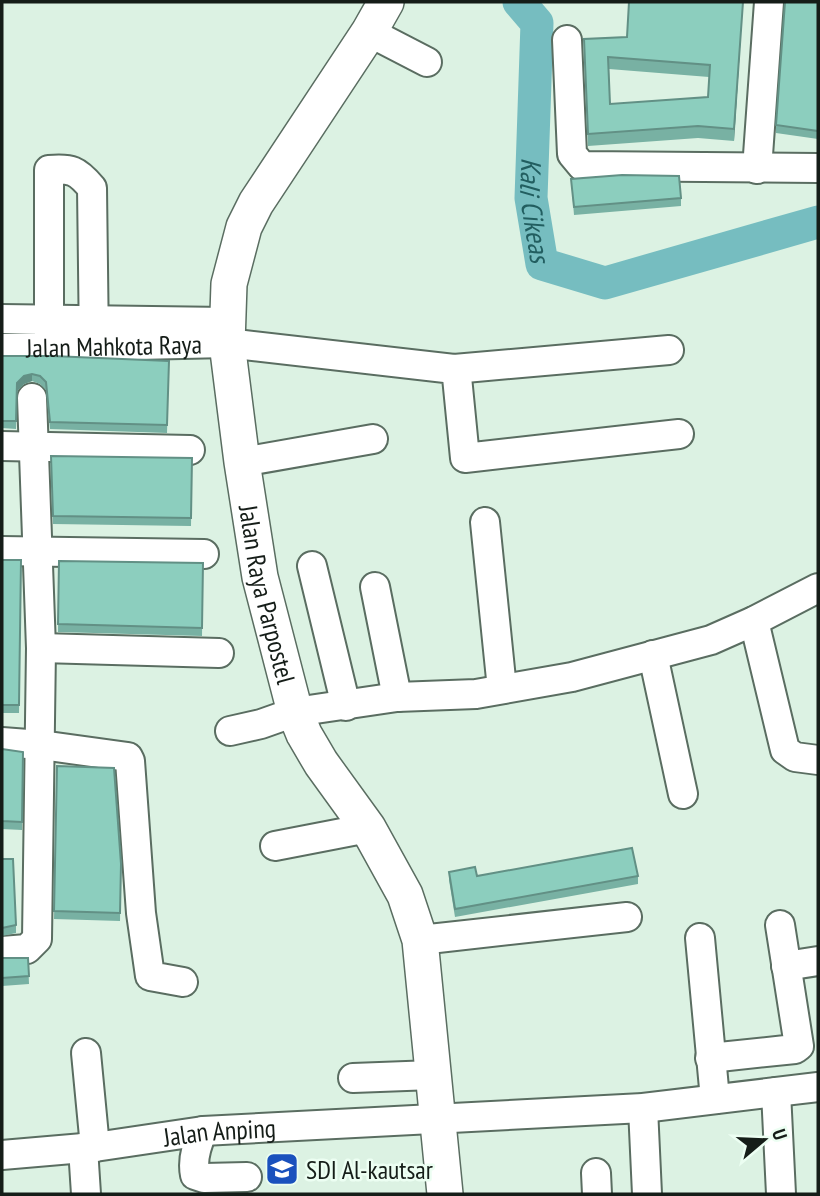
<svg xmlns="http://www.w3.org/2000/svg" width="820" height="1196" viewBox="0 0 820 1196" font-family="'PT Sans Narrow',sans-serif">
	<rect width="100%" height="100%" fill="#dcf2e3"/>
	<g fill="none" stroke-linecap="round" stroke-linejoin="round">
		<path stroke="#76bdc0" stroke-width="33" id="s1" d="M519 2 537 23 531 198 542 264 605 283 818 222"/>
		<defs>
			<g id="minor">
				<path d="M369 32 427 62"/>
				<path d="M567 40 572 154 582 166 818 168"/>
				<path d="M757 169 769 2"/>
				<path d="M2 319 227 322"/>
				<path d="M49 347V170C71 168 77 170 92 188L94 346"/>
				<path id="s2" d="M2 348 227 343 454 369 457 377 465 458 679 434"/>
				<path d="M454 369 669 350"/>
				<path d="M2 446 190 450"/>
				<path d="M242 462 373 439"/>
				<path d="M485 522 502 689"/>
				<path d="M2 551 204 554"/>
				<path d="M312 566 346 706"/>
				<path d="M375 587 397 697"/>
				<path d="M754 621 785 750 795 757 818 760"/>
				<path d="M41 648 219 653"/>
				<path d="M653 655 683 794"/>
				<path d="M230 731 261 724 295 712 397 697 476 694 572 677 711 640 754 621 818 588"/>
				<path d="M2 742 41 745 128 757 130 761 141 913 150 976 183 982"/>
				<path d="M275 846 368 828"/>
				<path d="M700 938 715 1099"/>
				<path d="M420 940 627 917"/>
				<path d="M2 951 27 949 37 939 41 648 32 398"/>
				<path d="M786 966 818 961"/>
				<path d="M86 1053 95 1147"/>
				<path d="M710 1058 795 1049 799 1046 780 925"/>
				<path d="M353 1078 433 1075"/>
				<path d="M776 1092 781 1194"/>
				<path d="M643 1108 647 1194"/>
				<path d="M203 1131C197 1144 192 1161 195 1175L204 1178 247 1177"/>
				<path d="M83 1148 86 1194"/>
				<path id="s3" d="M2 1155 95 1147 203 1131 643 1108 818 1087"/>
				<path d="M596 1173 597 1194"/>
			</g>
			<g id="major">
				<path id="s4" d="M386 2 369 32 256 203 244 227 229 284 227 343 242 462 260 577 295 712 304 734 321 763 368 828 405 895 420 940 445 1194"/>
			</g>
		</defs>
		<use href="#minor" stroke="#5a6d61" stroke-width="32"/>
		<use href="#major" stroke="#5a6d61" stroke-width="38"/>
		<use href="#minor" stroke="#fff" stroke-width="28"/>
		<use href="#major" stroke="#fff" stroke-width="35"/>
	</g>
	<path fill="#78b1a3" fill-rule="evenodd" d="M629 2H743L734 141 698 138 588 146 584 51 627 37ZM609 69 709 77 708 97 610 104Z
		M818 2V139L776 133V125Z
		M571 179 681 198V206L574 215Z
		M2 356 169 361 167 433 50 429 46 390 40 384 32 381 24 384 17 391 16 429 2 428Z
		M51 456 192 458 191 526 53 524Z
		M2 560H21L19 713H2Z
		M59 561 203 563 202 636 58 632Z
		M2 749 23 752 22 830 2 829Z
		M57 766 121 864 120 921 54 919Z
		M2 859 16 925V933L2 936Z
		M449 872 477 876H638V884L455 917 449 880Z
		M2 958H28L29 984 2 986Z"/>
	<path fill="#629085" d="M743 2 734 141V129Z
		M32 374V381L24 384 17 391 16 429 17 383 24 376Z"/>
	<path fill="#8ccebe" stroke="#629085" stroke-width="2" fill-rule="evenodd" d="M629 2H743L734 129 698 126 588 134 584 39 627 37ZM608 57 710 65 708 97 610 104Z
		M785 2H818V131L776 125Z
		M622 175 679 176 681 198 574 207 571 179Z
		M2 356H52L169 361 167 425 50 422 46 382 40 376 32 374 24 376 17 383 16 421H2Z
		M51 456 192 458 191 518 53 516Z
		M2 560H21L19 705H2Z
		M59 561 203 563 202 628 58 624Z
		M2 749 23 752 22 822 2 821Z
		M57 766 114 768 121 864 120 913 54 911Z
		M632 848 638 876 455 909 449 872 475 867 477 876Z
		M2 859H13L16 925 2 928Z
		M2 958H28L29 976 2 978Z"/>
	<defs>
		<symbol id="school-square" viewBox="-11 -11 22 22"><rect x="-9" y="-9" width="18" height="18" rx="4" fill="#1a51bd" stroke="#ecfef2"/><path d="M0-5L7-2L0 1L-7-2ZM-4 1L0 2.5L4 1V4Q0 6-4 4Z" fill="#fff"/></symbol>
	</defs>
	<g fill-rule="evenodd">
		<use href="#school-square" x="263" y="1150" width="38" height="38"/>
	</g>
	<g text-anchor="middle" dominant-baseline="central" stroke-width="5" stroke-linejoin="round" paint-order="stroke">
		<g font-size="26" fill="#151d18" stroke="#ecfef2">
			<text stroke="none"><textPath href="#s2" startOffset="112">Jalan Mahkota Raya</textPath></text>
			<text stroke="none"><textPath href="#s4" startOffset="639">Jalan Raya Parpostel</textPath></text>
			<text stroke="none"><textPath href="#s3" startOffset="219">Jalan Anping</textPath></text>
		</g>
		<g font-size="26" fill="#151d18" stroke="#ecfef2" text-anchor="start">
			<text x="306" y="1169">SDI Al-kautsar</text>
		</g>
		<g font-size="28" font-style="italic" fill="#225e60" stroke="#ecfef2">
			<text stroke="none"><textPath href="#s1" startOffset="215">Kali Cikeas</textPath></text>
		</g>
	</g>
	<rect width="820" height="1196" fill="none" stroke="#151d18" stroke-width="7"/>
	<g transform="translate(764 1140) rotate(71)" stroke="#ecfef2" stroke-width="5" paint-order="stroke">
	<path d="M0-5L12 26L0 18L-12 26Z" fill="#151d18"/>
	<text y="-10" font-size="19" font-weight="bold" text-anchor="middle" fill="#151d18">U</text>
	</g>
</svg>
